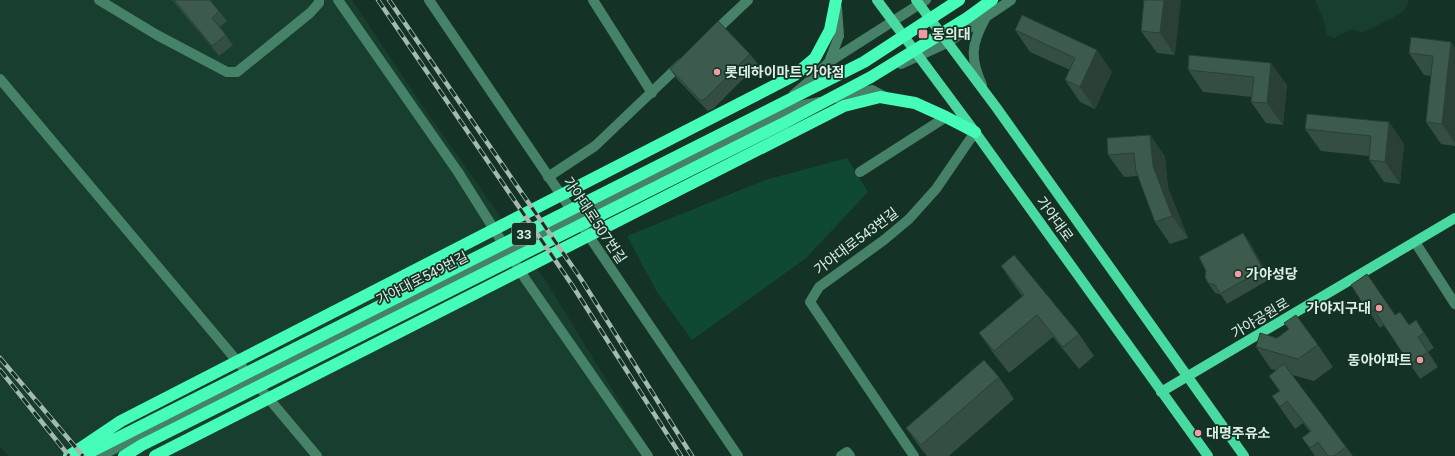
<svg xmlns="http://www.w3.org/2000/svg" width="1455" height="456" viewBox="0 0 1455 456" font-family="Roboto,'Noto Sans KR',sans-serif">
	<rect width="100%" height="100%" fill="#143225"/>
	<path fill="#173e2e" d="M0 0H352L424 108 546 281 653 456H8L0 447Z
		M1315 0H1408V3L1404 11 1394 17 1362 33 1352 29 1334 38 1326 35 1324 21Z"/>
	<path fill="#0f4933" d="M847 158 868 192 806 258 692 340 657 292 627 236 765 180Z"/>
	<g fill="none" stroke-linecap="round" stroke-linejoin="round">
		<path stroke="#458267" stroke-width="10" d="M99 0 157 35 227 72H237L310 13 319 3V0
			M338 0 458 172 526 280 648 456
			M429 0 738 456
			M593 0 652 93
			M712 34 748 0
			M829 62 926 0
			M901 64 947 43 1011 0
			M0 79 317 456
			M982 85C970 58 971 44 985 19
			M794 94 813 78 829 62 839 36 837 8
			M837 98 872 90 887 98
			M860 172 946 117
			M548 177 595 146 682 63
			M1415 242 1455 304
			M100 456 757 125 803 105 820 102
			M841 456 847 452 850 456
			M914 456 810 302 819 287 884 240 909 219 936 189 975 132"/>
		<path stroke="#49daa1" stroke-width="10" d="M877 0 975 132 1208 456
			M916 0 996 107 1244 456
			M1161 392 1455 218"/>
		<path stroke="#45fdb8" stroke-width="12" d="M69 456 121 421 795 75 815 58 830 30 836 0
			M82 456 864 62 959 0
			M124 456 142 445 784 123 871 77 967 18 992 0
			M155 456 844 106 880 97 915 103 946 117 975 132"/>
		<defs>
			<path id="rail" d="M378 0 572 285 681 456
				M389 0 581 279 692 456
				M0 358 83 456
				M0 370 69 456"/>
		</defs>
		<use href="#rail" stroke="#a4baaf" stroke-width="4.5"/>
		<use href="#rail" stroke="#143225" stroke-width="3" stroke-dasharray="9" stroke-linecap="butt"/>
	</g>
	<path fill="#344e41" d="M172 0H210L219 11 227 21 220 27 233 45 219 56Z
		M1144 0 1175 55 1157 53 1141 31Z
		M1015 30 1112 72 1095 109 1080 102 1065 80 1070 70 1030 52Z
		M1451 42 1455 48V146L1441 144 1426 122 1431 76 1424 75 1409 53Z
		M750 54 758 64 713 109 708 111 677 79 670 69Z
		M1189 55 1287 85 1283 125 1266 123 1251 102 1252 97 1203 92 1188 70Z
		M1389 122 1404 144 1400 184 1384 182 1369 160V156L1321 151 1305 129Z
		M1150 135 1165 157 1168 188 1188 238 1170 244 1155 222 1138 176 1124 177 1108 155Z
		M1243 233 1250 243 1270 279 1227 304 1221 295 1215 293 1208 283Z
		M1001 266 1079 334 1094 356 1079 369 1053 337 1009 373 994 354 979 333 1022 296 1016 288Z
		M1351 285 1377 289 1395 315 1409 325 1416 320 1434 348 1428 352 1438 367 1420 379 1384 325 1380 328Z
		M1289 329 1318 345 1333 367 1314 381 1292 375 1353 456H1315L1302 438 1310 432 1303 423 1295 429 1272 396 1279 391 1269 376 1276 370 1271 369 1256 347 1277 338Z
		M999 377 1014 399 949 456H927L922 450 906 428Z"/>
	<path fill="#2a4035" d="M1164 0H1181L1175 55 1160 33Z
		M1451 42 1455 48V143L1442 124Z
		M1097 50 1112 72 1095 109 1080 87Z
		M1271 63 1287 85 1283 125 1267 103Z
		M1389 122 1404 144 1400 184 1385 162Z
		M1150 135 1165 157 1168 188 1188 238 1172 216 1153 166Z
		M1243 233 1250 243 1270 279 1263 269Z"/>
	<path fill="#3c5b4c" stroke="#2a4035" d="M174 0H210L219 11 212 18 226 35 212 46Z
		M1144 0H1164L1160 33 1141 31Z
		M1022 15 1097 50 1080 87 1065 80 1075 58 1015 30Z
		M718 21 750 54 706 98 701 101 670 69Z
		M1411 37 1451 42 1442 124 1426 122 1433 56 1409 53Z
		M1189 55 1271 63 1267 103 1251 102 1254 77 1188 70Z
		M1307 114 1389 122 1385 162 1369 160 1371 136 1305 129Z
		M1150 135 1153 166 1172 216 1155 222 1136 171 1134 153 1108 155 1107 138Z
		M1243 233 1263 269 1220 294 1215 285 1208 283 1205 277 1206 271 1199 257Z
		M1014 255 1079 334 1063 347 1037 315 994 351 979 333 1024 295 1001 266Z
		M1367 274 1395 315 1400 312 1409 325 1416 320 1424 333 1418 337 1428 352 1410 364 1374 310 1369 313 1351 285Z
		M1296 315 1318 345 1298 359 1256 347 1260 333 1277 338 1289 329 1284 323Z
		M984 360 999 377 921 445 906 428Z
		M1284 364 1346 447 1334 456H1328L1318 442 1310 448 1302 438 1311 431 1287 401 1280 407 1272 396 1280 391 1269 376Z"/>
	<g fill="#f49aa4" stroke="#143225" stroke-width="1.5">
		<rect x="918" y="29" width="10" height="10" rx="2"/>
		<circle cx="717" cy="72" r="4"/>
		<circle cx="1238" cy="274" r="4"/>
		<circle cx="1379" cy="308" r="4"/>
		<circle cx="1420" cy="360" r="4"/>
		<circle cx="1198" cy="433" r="4"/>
	</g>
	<g text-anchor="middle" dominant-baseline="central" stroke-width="3.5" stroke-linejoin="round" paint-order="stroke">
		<rect fill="#143225" stroke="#a1b6ab" stroke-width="1" x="512" y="223" width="24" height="22" rx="3"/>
		<g font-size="13" font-weight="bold" fill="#ddefe5">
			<text x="524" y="234">33</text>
		</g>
		<g font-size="14" font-weight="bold" fill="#ddefe5" stroke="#143225" text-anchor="start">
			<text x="932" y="34">동의대</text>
			<text x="725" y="72">롯데하이마트 가야점</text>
			<text x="1246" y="274">가야성당</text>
			<text x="1371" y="308" text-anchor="end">가야지구대</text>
			<text x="1412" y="360" text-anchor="end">동아아파트</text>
			<text x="1206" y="433">대명주유소</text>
		</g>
		<g font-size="14" fill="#ddefe5" stroke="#143225">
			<text transform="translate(1055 219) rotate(54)">가야대로</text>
			<text transform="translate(595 220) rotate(56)">가야대로507번길</text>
			<text transform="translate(856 241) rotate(-37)">가야대로543번길</text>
			<text transform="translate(422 278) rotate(-27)">가야대로549번길</text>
			<text transform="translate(1260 318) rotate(-31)">가야공원로</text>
		</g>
	</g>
</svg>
